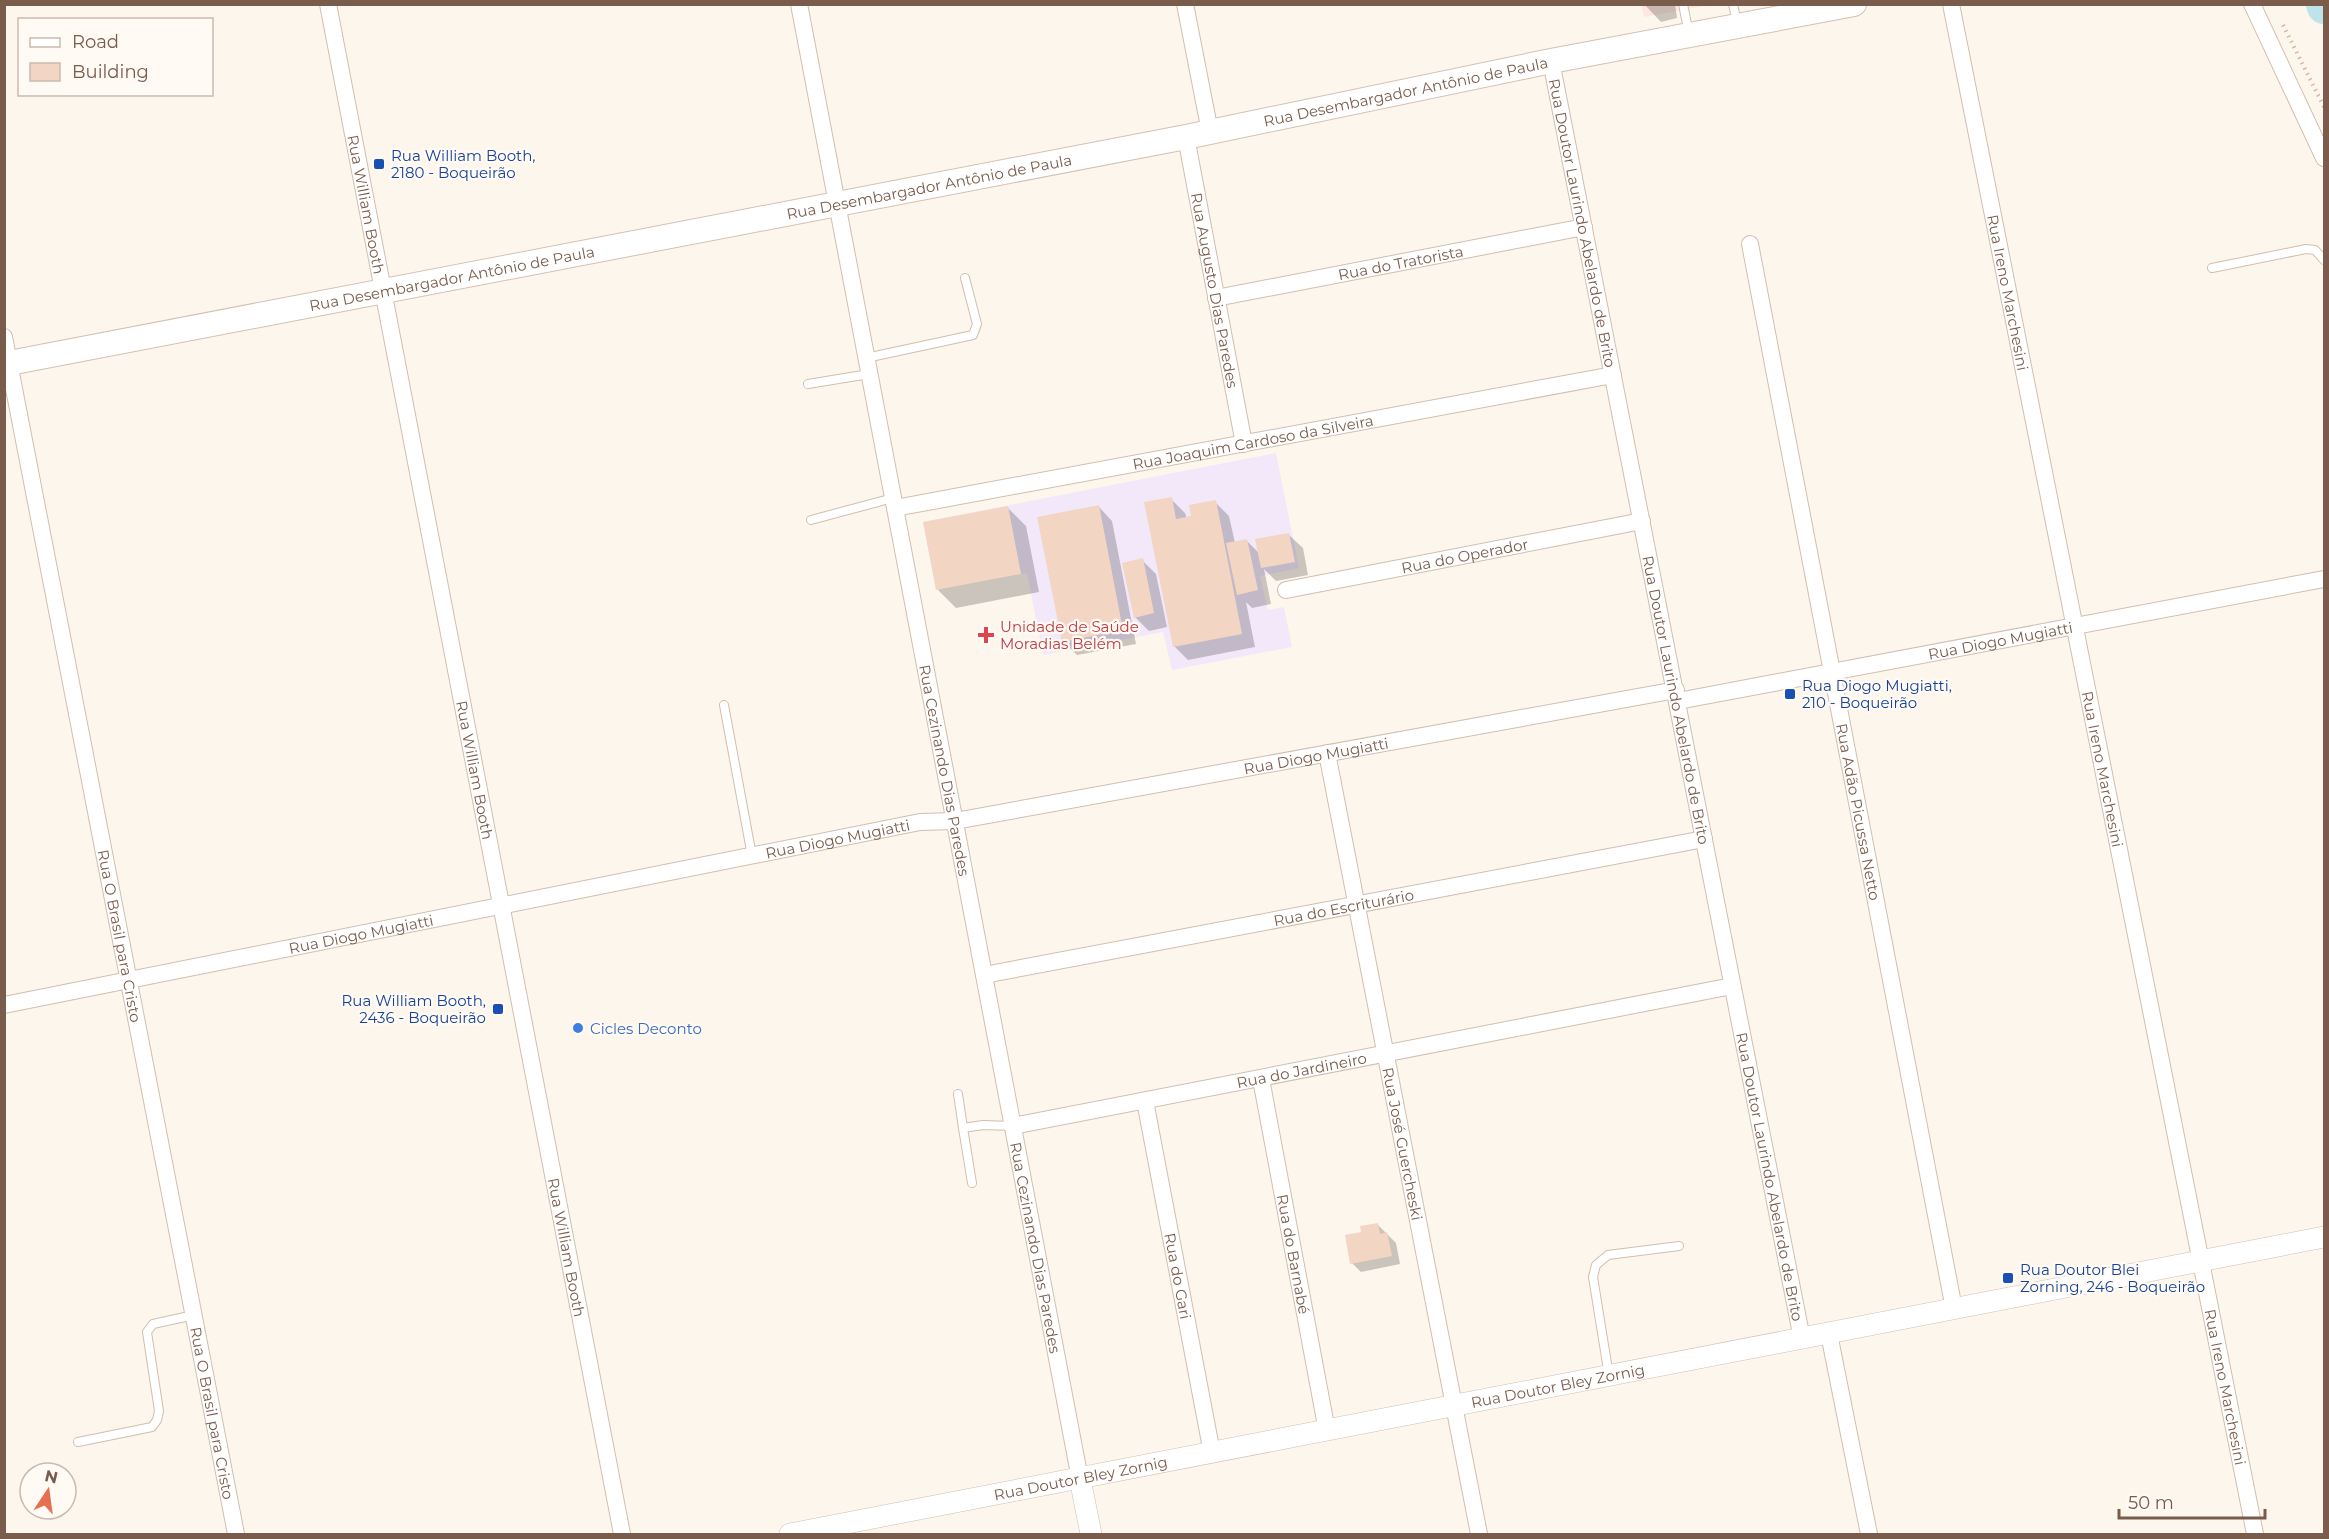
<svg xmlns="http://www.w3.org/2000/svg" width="2329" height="1539" viewBox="0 0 2329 1539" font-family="Montserrat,sans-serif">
	<rect width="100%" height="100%" fill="#fdf6ec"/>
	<path fill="#fde8e0" d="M1641 4 1709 5 1644 17Z"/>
	<path fill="#f3e8fa" d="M1276 453 1299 568 1260 576 1268 610 1284 607 1292 647 1172 670 1163 632 1043 655 1027 573 936 590 923 522Z"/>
	<path fill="#0003" d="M1644 4H1675L1677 18 1661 22Z
		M1171 499 1185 513 1187 519 1215 502 1229 516 1235 543 1247 541 1259 553 1289 535 1303 548 1308 575 1276 581 1264 569 1271 604 1252 608 1246 602 1255 647 1188 660 1174 646Z
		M1007 507 1026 526 1039 592 956 608 938 590Z
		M1099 507 1112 521 1136 644 1077 655 1063 641Z
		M1142 560 1156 574 1167 627 1149 631 1135 617Z
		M1377 1224 1396 1243 1400 1264 1361 1272 1352 1263 1363 1233Z"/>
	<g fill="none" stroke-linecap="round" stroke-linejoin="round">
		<path stroke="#bfe3e8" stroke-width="34" d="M2323 4 2324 7"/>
	</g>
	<path fill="#f3d5c3" d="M1172 497 1176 519 1191 516 1189 505 1216 500 1242 634 1173 647 1144 502Z
		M1099 505 1123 630 1062 642 1037 517Z
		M1008 506 1021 574 936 590 923 522Z
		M1289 533 1295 562 1261 568 1255 539Z
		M1247 539 1258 590 1237 595 1226 543Z
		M1143 558 1154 613 1134 618 1122 563Z
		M1378 1223 1380 1234 1387 1232 1392 1256 1350 1264 1345 1235 1361 1232 1360 1226Z"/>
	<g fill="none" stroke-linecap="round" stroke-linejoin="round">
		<defs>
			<path id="service" d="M1683 4 1689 34
				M1733 4 1737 23
				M2212 268 2306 249 2315 250 2324 260
				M866 358 973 335 977 324 965 278
				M808 384 869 374
				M811 520 893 498
				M724 705 752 856
				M958 1094 963 1128 983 1125 1013 1126
				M963 1128 972 1183
				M1609 1376 1593 1277 1596 1265 1608 1255 1679 1246
				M78 1442 152 1427 157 1420 159 1411 147 1332 153 1324 194 1315"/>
			<g id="minor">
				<path id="s1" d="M328 4 622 1534"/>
				<path id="s2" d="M799 4 1080 1479"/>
				<path d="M1185 4 1210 132"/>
				<path id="s3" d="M1951 4 2255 1534"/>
				<path d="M2252 4 2324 158"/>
				<path id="s4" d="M1551 61 1802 1339"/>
				<path id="s5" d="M1186 137 1244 444"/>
				<path id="s6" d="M1750 244 1954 1309"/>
				<path id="s7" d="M1216 298 1584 227"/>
				<path id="s8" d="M4 337 236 1534"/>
				<path id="s9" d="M895 508 1613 375"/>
				<path id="s10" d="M1286 590 1642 521"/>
				<path id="s11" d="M1678 701 2324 579"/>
				<path id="s12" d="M1327 753 1479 1534"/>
				<path id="s13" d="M984 975 1704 839"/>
				<path id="s14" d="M4 1005 920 822 955 821 1676 690"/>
				<path id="s15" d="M1261 1079 1327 1431"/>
				<path id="s16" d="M1145 1101 1212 1453"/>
				<path id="s17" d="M1013 1126 1732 986"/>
				<path d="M1829 1334 1869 1534"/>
			</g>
			<g id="tertiary">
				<path d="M1080 1479 1091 1534"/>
				<path id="s18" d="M790 1534 2324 1237"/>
			</g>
			<g id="secondary">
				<path id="s19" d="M4 364 1186 137 1551 61 1854 4"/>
			</g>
		</defs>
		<use href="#service" stroke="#d1beb0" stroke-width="10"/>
		<use href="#minor" stroke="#d1beb0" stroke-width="18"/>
		<use href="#tertiary" stroke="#d1beb0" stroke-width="22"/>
		<use href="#secondary" stroke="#d6c0b0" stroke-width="26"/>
		<path stroke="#d9b8a5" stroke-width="4" stroke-dasharray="1.5 4.5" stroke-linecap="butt" d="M2283 25 2324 107"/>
		<use href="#service" stroke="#fff" stroke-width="8"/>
		<use href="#minor" stroke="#fff" stroke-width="16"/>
		<use href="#tertiary" stroke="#fff" stroke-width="21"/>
		<use href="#secondary" stroke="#fff" stroke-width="24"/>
	</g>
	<g fill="#1a4fb4" stroke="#fffaf3" stroke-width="2">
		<rect x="373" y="158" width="12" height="12" rx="3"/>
		<rect x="1784" y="688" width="12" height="12" rx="3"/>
		<rect x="492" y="1003" width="12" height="12" rx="3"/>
		<rect x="2002" y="1272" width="12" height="12" rx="3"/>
	</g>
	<path fill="#e0444e" stroke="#fffaf3" stroke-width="2" d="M983 626h6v6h6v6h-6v6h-6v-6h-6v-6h6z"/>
	<circle fill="#3f7fe0" stroke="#fffaf3" stroke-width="2" cx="578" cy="1028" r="6"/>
	<g text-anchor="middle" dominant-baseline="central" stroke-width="4.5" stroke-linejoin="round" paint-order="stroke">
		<g font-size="15" fill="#7a5c4d" stroke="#fffaf3">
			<text stroke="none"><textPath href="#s19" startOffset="1428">Rua Desembargador Antônio de Paula</textPath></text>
			<text stroke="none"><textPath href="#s19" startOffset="942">Rua Desembargador Antônio de Paula</textPath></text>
			<text stroke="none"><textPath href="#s1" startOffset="204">Rua William Booth</textPath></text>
			<text stroke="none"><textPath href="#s4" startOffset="165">Rua Doutor Laurindo Abelardo de Brito</textPath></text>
			<text stroke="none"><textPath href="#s7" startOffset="188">Rua do Tratorista</textPath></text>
			<text stroke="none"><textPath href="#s19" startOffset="456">Rua Desembargador Antônio de Paula</textPath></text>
			<text stroke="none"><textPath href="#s5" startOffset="156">Rua Augusto Dias Paredes</textPath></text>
			<text stroke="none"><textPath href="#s3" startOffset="294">Rua Ireno Marchesini</textPath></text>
			<text stroke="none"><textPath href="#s9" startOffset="364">Rua Joaquim Cardoso da Silveira</textPath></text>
			<text stroke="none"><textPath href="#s10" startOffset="182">Rua do Operador</textPath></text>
			<text stroke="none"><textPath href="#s11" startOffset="328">Rua Diogo Mugiatti</textPath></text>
			<text stroke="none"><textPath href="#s4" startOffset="651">Rua Doutor Laurindo Abelardo de Brito</textPath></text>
			<text stroke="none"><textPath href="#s14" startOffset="1336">Rua Diogo Mugiatti</textPath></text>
			<text stroke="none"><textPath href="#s3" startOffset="780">Rua Ireno Marchesini</textPath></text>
			<text stroke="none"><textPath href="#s1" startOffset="780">Rua William Booth</textPath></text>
			<text stroke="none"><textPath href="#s2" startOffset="780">Rua Cezinando Dias Paredes</textPath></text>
			<text stroke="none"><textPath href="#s6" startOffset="578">Rua Adão Picussa Netto</textPath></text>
			<text stroke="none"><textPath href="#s14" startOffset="850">Rua Diogo Mugiatti</textPath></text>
			<text stroke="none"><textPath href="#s13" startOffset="366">Rua do Escriturário</textPath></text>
			<text stroke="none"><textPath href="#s14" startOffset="364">Rua Diogo Mugiatti</textPath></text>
			<text stroke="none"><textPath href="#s8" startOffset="610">Rua O Brasil para Cristo</textPath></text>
			<text stroke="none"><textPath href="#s17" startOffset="294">Rua do Jardineiro</textPath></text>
			<text stroke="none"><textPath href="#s12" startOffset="398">Rua José Guercheski</textPath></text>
			<text stroke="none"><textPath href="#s4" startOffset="1137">Rua Doutor Laurindo Abelardo de Brito</textPath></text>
			<text stroke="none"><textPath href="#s1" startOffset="1266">Rua William Booth</textPath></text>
			<text stroke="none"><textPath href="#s2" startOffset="1266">Rua Cezinando Dias Paredes</textPath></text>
			<text stroke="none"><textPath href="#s15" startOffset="178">Rua do Barnabé</textPath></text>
			<text stroke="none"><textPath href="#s16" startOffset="178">Rua do Gari</textPath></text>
			<text stroke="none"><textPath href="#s18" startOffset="782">Rua Doutor Bley Zornig</textPath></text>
			<text stroke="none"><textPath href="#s3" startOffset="1410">Rua Ireno Marchesini</textPath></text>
			<text stroke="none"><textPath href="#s8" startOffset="1096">Rua O Brasil para Cristo</textPath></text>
			<text stroke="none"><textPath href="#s18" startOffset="296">Rua Doutor Bley Zornig</textPath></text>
		</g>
		<g font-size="15" fill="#164399" stroke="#fffaf3" text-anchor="start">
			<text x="391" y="155">Rua William Booth,<tspan x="391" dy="17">2180 - Boqueirão</tspan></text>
			<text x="1802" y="685">Rua Diogo Mugiatti,<tspan x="1802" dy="17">210 - Boqueirão</tspan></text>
			<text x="486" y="1000" text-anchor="end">Rua William Booth,<tspan x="486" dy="17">2436 - Boqueirão</tspan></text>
			<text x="2020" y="1269">Rua Doutor Blei<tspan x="2020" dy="17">Zorning, 246 - Boqueirão</tspan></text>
		</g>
		<g font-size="15" fill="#be3a42" stroke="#fffaf3" text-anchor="start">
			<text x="1000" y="626">Unidade de Saúde<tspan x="1000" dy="17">Moradias Belém</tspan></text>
		</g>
		<g font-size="15" fill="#366cbe" stroke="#fffaf3" text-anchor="start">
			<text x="590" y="1028">Cicles Deconto</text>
		</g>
	</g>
	<rect width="2329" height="1539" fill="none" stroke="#7a5c4d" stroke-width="12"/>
	<rect x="18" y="18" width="195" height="78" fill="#fffaf3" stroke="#cabbb1" stroke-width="1.5"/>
	<rect x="30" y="38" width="30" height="9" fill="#ffffff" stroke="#cabbb1" stroke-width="1.5"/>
	<text x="72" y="48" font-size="18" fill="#7a5c4d">Road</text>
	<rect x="30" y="63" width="30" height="18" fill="#f3d5c3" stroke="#cabbb1" stroke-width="1.5"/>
	<text x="72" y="78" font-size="18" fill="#7a5c4d">Building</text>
	<g transform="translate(48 1491) rotate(13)"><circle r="28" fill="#fffaf3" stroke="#cabbb1" stroke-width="1.5"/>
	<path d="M0-4.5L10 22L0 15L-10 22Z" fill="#e76f51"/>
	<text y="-9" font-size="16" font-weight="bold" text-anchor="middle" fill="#7a5c4d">N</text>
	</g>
	<path d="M2119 1509v9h146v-9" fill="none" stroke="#7a5c4d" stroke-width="3"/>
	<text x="2128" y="1509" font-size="18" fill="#7a5c4d" stroke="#fffaf3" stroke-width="4.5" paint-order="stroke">50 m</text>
</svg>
